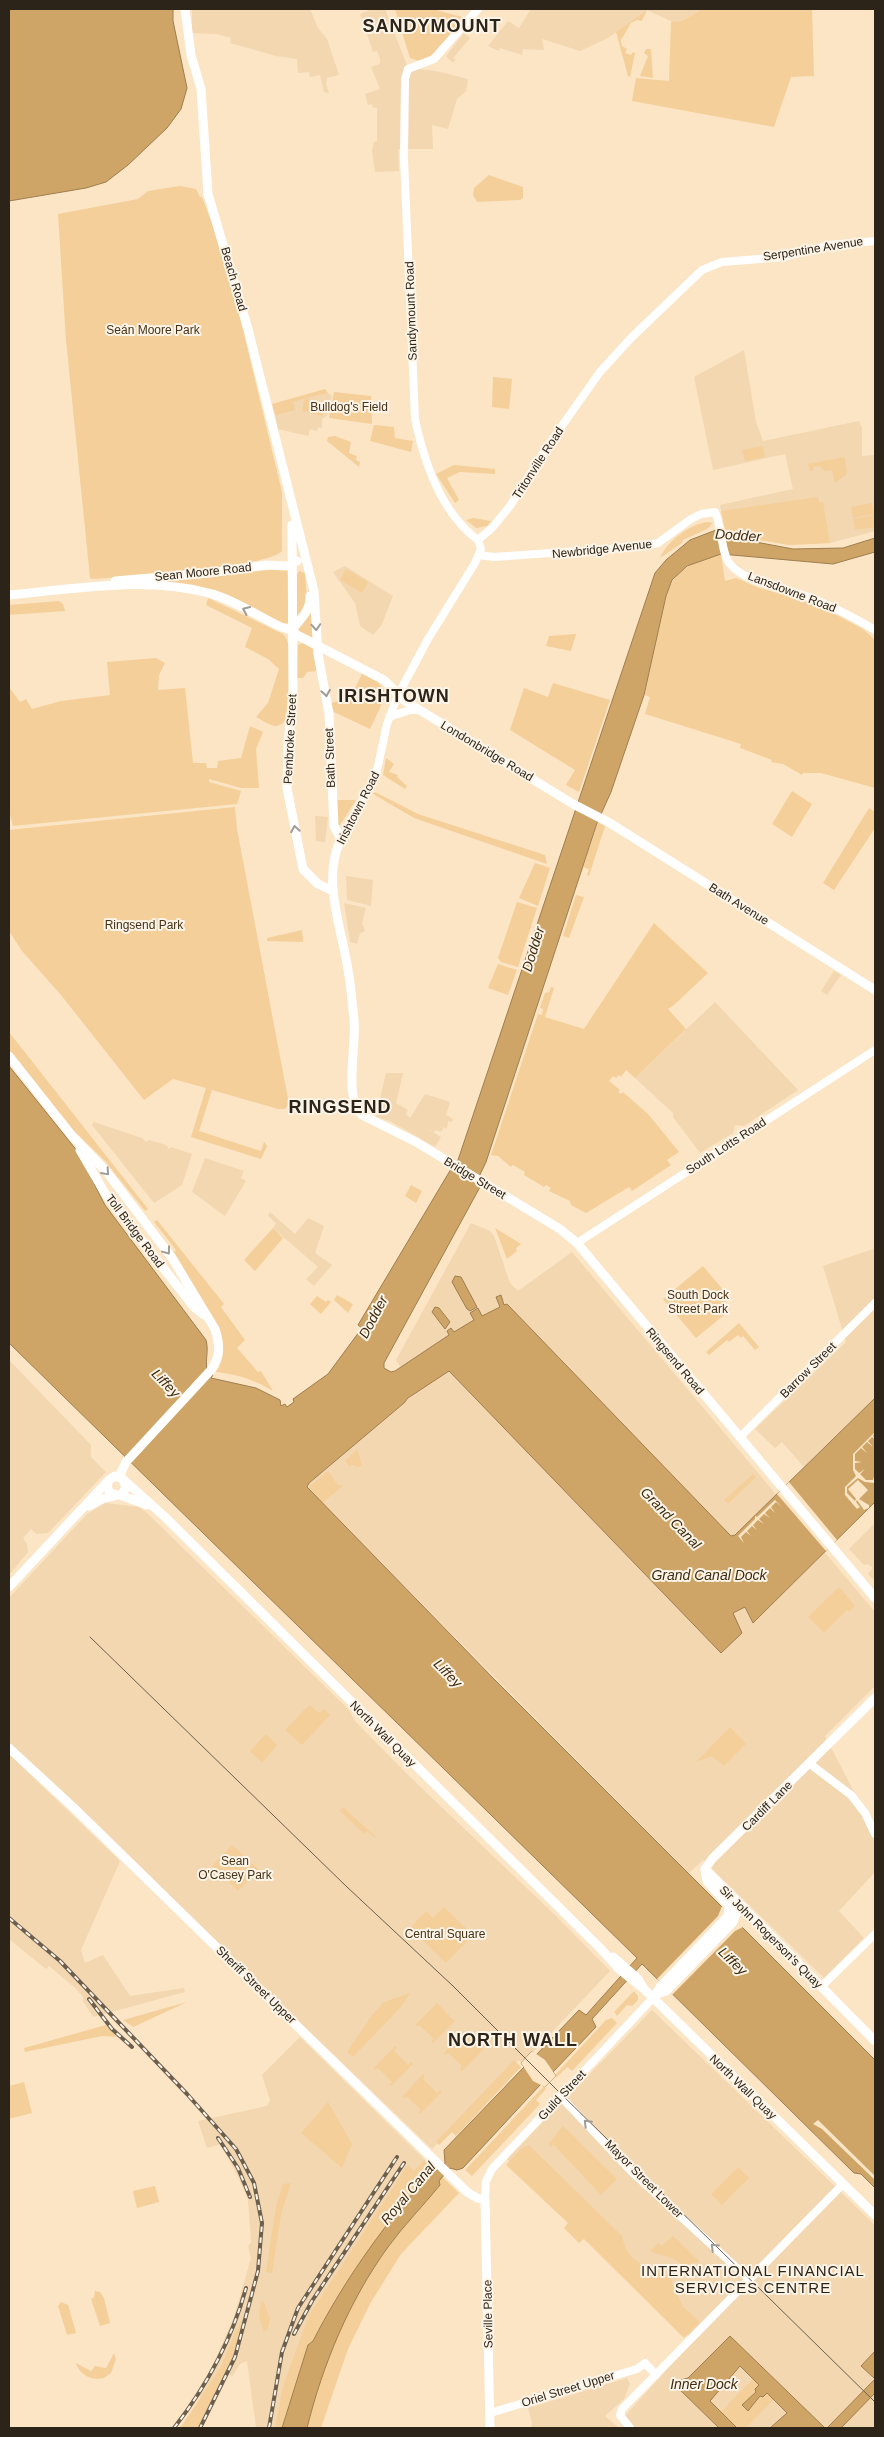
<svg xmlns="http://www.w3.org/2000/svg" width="884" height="2437" viewBox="0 0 884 2437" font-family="Arial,sans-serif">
	<rect width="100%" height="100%" fill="#fbe5c5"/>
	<path fill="#f2d7b1" d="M192 9H310L318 28 327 39 339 75 327 78 326 84 329 93 324 92 320 75 310 77 309 72 298 73 297 59 276 56 230 43 231 38 217 34 192 33Z
		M372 9H385L408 68 436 71 468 79 466 91 457 99 448 129 432 125 433 149H398L399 171 375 172 372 151 374 142 377 141V108L372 107 373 104 368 105 365 94 380 89 371 67 380 64V59L377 51 373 52 360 14Z
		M531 9H702L682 21 675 23 647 10 608 38 580 51 542 39 544 50 523 49 522 55 500 48 499 51 488 46 508 21 519 28Z
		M464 33 470 38 453 58 456 59 453 63 446 56Z
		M744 350 756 422 763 441 859 421 862 428V456L875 455V531L830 543 789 545 726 534 720 505 793 489 785 454 713 470 694 377Z
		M328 393 332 396 327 416 322 419V428L318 427 317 431 310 429 308 436 278 429 273 407Z
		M345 566 393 596 381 626 373 635 360 626 355 603 333 572Z
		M315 816 328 817 325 842 316 841Z
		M346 876 373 880 371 906 347 900Z
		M344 903 366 908 362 923 365 931 360 933 357 944 350 942Z
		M834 971 841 975 827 995 821 991Z
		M715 1002 798 1090 744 1126 735 1125 733 1133 700 1153 673 1117V1113L635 1078Z
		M386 1073H403L396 1103 408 1110 406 1114 410 1118 425 1094 450 1102 446 1115 453 1119 452 1122 448 1121 447 1129 444 1127 441 1132 436 1130 434 1132 426 1128 441 1137 435 1147 390 1121 376 1117Z
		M94 1122 142 1138 146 1142 149 1140 166 1145 169 1149 171 1147 192 1154 182 1185 154 1203 92 1125Z
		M205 1158 244 1171 241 1178 246 1181 225 1216 192 1192Z
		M270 1212 295 1234 308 1218 324 1226 315 1253 332 1265 314 1286 306 1279 318 1267 273 1228 276 1223 268 1216Z
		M471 1223 490 1231 494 1236 510 1283 518 1291 572 1252 875 1612V1686L825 1736 875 1832V1872L839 1911 864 1938 824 1978 703 1860 689 1873 308 1489 309 1483 417 1392 396 1360Z
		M875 1246V1398L804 1467 782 1442 775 1448 755 1429 846 1342 823 1266 873 1249Z
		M9 1360 91 1445V1457L106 1472 48 1533 37 1534 31 1529 23 1538 27 1544 28 1552 9 1575Z
		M105 1503 139 1507 146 1512 350 1711 355 1721 408 1775 556 1916 610 1971 532 2053 522 2063 519 2060 432 2149 9 1743V1598L87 1514Z
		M875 1523V1581L868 1574 873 1568 868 1564 864 1565 849 1549Z
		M9 1754 120 1861 81 1950 85 1963 103 1955 130 1996 184 1988 185 1992 93 2017 83 2001V1997L74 1987 49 1966 46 1969 9 1939Z
		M652 2010 875 2225V2428H635L624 2417 690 2344 689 2337 507 2159Z
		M300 2037 437 2172 340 2292 313 2341 308 2345 282 2428H256L247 2361 240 2364 232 2377 227 2372 234 2355V2334L220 2368 202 2398 195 2394 210 2371 234 2317 251 2258 248 2246 251 2242 248 2200 239 2179 221 2144 207 2148 198 2121 267 2106 270 2100 262 2075Z
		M627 2378 630 2384 624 2399 605 2416 619 2428H531L532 2423 528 2408Z"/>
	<path fill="#f5cf99" d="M395 9H433L465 18 429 58 419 61 410 58Z
		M702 9H812L814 76 791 77 774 127 632 101 636 78 669 81 671 22 682 21Z
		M647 10 642 21 637 20 631 23 621 40 622 46 627 49 625 53 631 55 633 52 635 53 630 77 628 76 616 32Z
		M646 49H651L653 78 640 76 648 56 644 53Z
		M489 175 523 187V198L520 200 477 202 473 195 474 188Z
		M180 186 196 189 200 197H202L214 229 237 305 282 492V551C267 568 120 577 93 579L90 578 66 340 58 214 138 199 148 191Z
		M493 377 512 379 509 409 492 407Z
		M325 389 328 393 293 402 295 410 276 415 272 404Z
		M334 392 371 396 372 424 329 418Z
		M307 399 325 405 322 416 302 411 304 400Z
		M374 425 394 427 395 438 413 441 411 452 370 441Z
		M335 436 351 442 349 453 357 456 356 460 360 462 359 467 327 441 328 437Z
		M763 446 765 457 745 461 742 450Z
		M845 457 847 474 835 483 832 470 825 471 820 466 813 467 814 470 810 471 808 464Z
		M454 465 495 469V474L460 472 447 478 459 500 455 503 436 474Z
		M818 497 819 502H823L830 543 789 545 726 534 721 511Z
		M872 503 874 514 853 518 851 507Z
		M874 515 875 527 855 530 853 519Z
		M473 518 491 521 487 526 476 528 466 520Z
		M708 522 713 523 707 529 683 540 682 543 660 558C667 541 690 524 708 522Z
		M721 554 725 581 736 578 759 588 800 599 833 613 863 629 875 640V788L821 773H803L802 775 783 764 771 762 772 760 740 748 741 744 645 714 650 697 644 695 666 596C677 565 693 564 721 554Z
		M289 568V623L283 624 252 609 150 582Z
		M346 569 368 582 362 593 340 580Z
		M299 571 305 573 307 601 297 619V574Z
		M208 598 283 634C298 651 288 697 286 720 276 732 268 723 256 717L268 703 279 669 268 659 245 647 252 628 206 605Z
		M59 601 63 604 65 611 9 615V605Z
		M311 612 313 638 297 630Z
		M576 634 571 651 546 646 549 636Z
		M303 643 313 649 317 671 307 672 303 678H296L298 645Z
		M156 658 165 663 159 675 158 690 185 688 193 763H206L207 768H217L218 761 241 758 250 726 263 732 256 749 259 788H241L209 779V782L241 791 237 804 13 826 9 812V687L20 702 26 699 32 709 61 701 110 695 107 662Z
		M363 672 377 681 387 693 370 729 334 712 331 703 350 698Z
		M553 683 610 700 579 792 566 785 575 770 510 730 524 688 548 697Z
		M386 758 394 764 389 772 398 775 397 777 407 786 405 789 383 775Z
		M792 791 812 804 792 837 772 824Z
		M375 792 418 814 545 855 547 864 414 818 373 794Z
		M336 800H356L340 825H338Z
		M235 807 237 829 289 1104 285 1109H278L212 1090 199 1131 261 1151 264 1142 267 1146 261 1159 191 1137 206 1088 173 1079 144 1100 61 995 22 951 9 931V830Z
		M869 808 875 812V828L834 890 823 883Z
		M598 822 605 826 589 876 587 875 589 869 583 867Z
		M535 863 550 868 538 906 519 898Z
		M576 895 584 897 569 938 563 936Z
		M517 902 537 908 518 967 501 962 498 958Z
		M654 923 708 973 674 1005 668 1009 686 1029 635 1078 626 1070 621 1077 619 1075 616 1078 613 1076 609 1081 620 1090 618 1092 621 1094 623 1092 649 1115 679 1152 667 1160 671 1165 632 1191 629 1187 586 1213 571 1205 570 1201 549 1191 551 1188 546 1185 544 1187 524 1175 525 1172 513 1165 511 1167 498 1156 491 1155 538 1014 542 1015 543 1009 540 1008 545 993 549 992 551 987 554 988 545 1017 584 1029Z
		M302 930 303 942 267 941V938Z
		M498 964 517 970 508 995 488 988Z
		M9 1032 148 1209 145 1211 105 1161 61 1118 9 1052Z
		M411 1185 422 1191 416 1203 405 1196Z
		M157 1220 224 1304 221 1307 245 1340 237 1348 258 1372 261 1371 273 1391C252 1379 240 1375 216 1372 224 1362 225 1344 220 1330L174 1252 176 1250 154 1222Z
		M273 1228 283 1238 255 1271 244 1260Z
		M495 1228 521 1244 516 1248 517 1251 507 1259Z
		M703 1266 730 1298 723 1304 729 1311 696 1338 663 1299Z
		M337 1295 353 1304 348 1313 334 1300Z
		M317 1296 326 1302 328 1300 331 1302 321 1314 310 1304Z
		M739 1323 759 1347 755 1350 743 1336 741 1338 738 1335 729 1342 727 1340 709 1355 706 1352Z
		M357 1449 362 1465 358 1467 352 1465 350 1467 345 1461Z
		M328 1471 338 1485 343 1486 322 1503 309 1487Z
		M753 1474 756 1477 728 1504 724 1500Z
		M839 1587 855 1606 849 1612 847 1610 824 1633 808 1617Z
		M309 1705 319 1713 324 1709 330 1715 302 1745 285 1730Z
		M730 1727 746 1744 724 1766 712 1756 696 1762Z
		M266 1734 277 1745 262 1763 250 1751Z
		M343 1807 376 1837 375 1838 367 1831 364 1834 340 1811Z
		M232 1845 259 1870 238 1891 212 1866Z
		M444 1907 473 1935 446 1963 410 1928 426 1911 433 1918Z
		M634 1991 638 1996V2000L632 2006 627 2005 617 2016 614 2012Z
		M410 1993 401 2007 353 2057 347 2052 372 2015 384 2002Z
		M187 2002 133 2027 123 2020Z
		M437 2003 455 2021 433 2043 431 2041 434 2039 419 2025 417 2027 415 2025Z
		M612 2018 617 2023 572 2071 567 2067 557 2077 555 2075 606 2020Z
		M106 2025 117 2037 102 2036 25 2052 24 2048Z
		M465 2031 484 2049 462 2071 460 2070 462 2066 448 2053 445 2055 444 2053Z
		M395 2046 397 2048 394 2051 408 2065 411 2062 413 2064 391 2086 389 2085 392 2082 378 2068 375 2070 373 2069Z
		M514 2060 521 2067 456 2136 452 2132 439 2145 436 2142Z
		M423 2074 425 2076 423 2079 437 2093 440 2090 442 2092 420 2114 418 2113 421 2110 406 2096 404 2098 402 2097Z
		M24 2082 32 2113 9 2119V2086Z
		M544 2086 546 2089 536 2100 540 2104 472 2176 465 2170Z
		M328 2102 352 2144 342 2168 301 2133Z
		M563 2126 617 2179 601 2195 553 2144 551 2147 548 2144Z
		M529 2145 622 2236C628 2265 646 2265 669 2275L683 2307 700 2322 684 2338 584 2239 579 2243 564 2228 568 2223 506 2165 521 2149Z
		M424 2160 437 2172C423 2179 413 2194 403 2207 369 2249 338 2293 313 2341L308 2345 282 2428H275L283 2386 309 2315 408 2165 414 2171Z
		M738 2167 749 2178 722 2205 711 2194Z
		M442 2177 459 2193 401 2254 371 2302 348 2349 321 2428H307C323 2364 349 2301 388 2247 404 2225 423 2206 440 2185L438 2182Z
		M291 2183 281 2214 272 2273 266 2272 276 2206 283 2184Z
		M155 2186 159 2202 137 2208 133 2191Z
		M673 2236 700 2262 689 2264 686 2269C676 2256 664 2257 650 2251L658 2243 662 2246Z
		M95 2291 100 2292 104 2298 110 2323 100 2326 91 2299 94 2297Z
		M261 2301 264 2302 270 2319 268 2329 264 2332 259 2316Z
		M61 2302 68 2305 76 2333 67 2335 58 2306Z
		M243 2318 234 2355 198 2428H180L220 2368 234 2334Z
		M114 2353 116 2359 111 2373 104 2378C92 2381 79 2375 76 2363L91 2371 95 2366 106 2368Z
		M753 2379 759 2385 757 2392 742 2405 746 2410 760 2396 767 2393 774 2399 746 2428H735L728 2418H722L726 2417 721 2412Z"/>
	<path fill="#cfa567" stroke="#9e7e50" d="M9 9H173V21L187 88 181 109 167 128 128 165 106 182 86 188 9 201Z
		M716 530 718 535 793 549 843 548 875 538V552L833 564 721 554 687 566 672 580 666 596 644 695 611 792 597 823 486 1162 476 1183 480 1187 384 1363V1368L391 1372 395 1371 449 1335 447 1331 451 1328 454 1332 474 1320 470 1313 478 1308 482 1316 500 1307 496 1297 501 1295 504 1305 507 1304 731 1536 735 1535 875 1398V1502L753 1623 745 1607 733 1613 742 1633 721 1653 449 1371 408 1398 404 1403 309 1483 307 1487 493 1678 875 2060V2188L861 2174 854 2173 642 1964 592 2019 596 2027 553 2072 556 2076 545 2087 541 2084 463 2168 457 2170 450 2168 439 2181 440 2185C423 2206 404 2225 388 2247 349 2301 323 2364 307 2428H282L308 2345 313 2341C341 2286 381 2228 422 2183 430 2174 437 2171 445 2163L444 2150 524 2067 521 2063 532 2051 536 2055 579 2010 586 2015 637 1958 9 1343V1066L78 1152 105 1205 206 1340C209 1351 205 1359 207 1369L213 1375 211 1378 256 1388 280 1400 281 1406 285 1404 287 1407 294 1402 293 1399 328 1374 362 1328 358 1325 451 1169H453L457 1163 655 573 666 560 690 540Z
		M455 1276 461 1277 477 1307 470 1311 467 1309 452 1282Z
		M435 1307 439 1308 450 1322 445 1329 432 1312Z
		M730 2336 825 2428H770L787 2413 767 2393 763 2397 760 2396 748 2411 742 2405 756 2392 755 2389 759 2385 740 2366 710 2401 737 2428H719L676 2386 681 2380 688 2378Z
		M875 2351V2393L841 2428H827L875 2379 861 2366Z"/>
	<path fill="#fbe5c5" d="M875 1432 873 1436 875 1439 872 1437 868 1441 873 1447 867 1442 862 1447 867 1453 861 1448 855 1454V1461L862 1462 855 1463V1469L859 1473 865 1469 860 1474 866 1480H873L875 1473V1483L865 1482 858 1478 847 1487V1493L855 1501 856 1499 848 1489 858 1480 868 1490 859 1499 869 1505V1508L864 1510 857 1500 856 1502 860 1507 857 1509 845 1495V1487L856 1476 853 1470V1454Z
		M789 1482 837 1540 826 1551 777 1494Z
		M775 1500 782 1507 776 1502 771 1507 775 1513 770 1508 765 1513 770 1518 764 1514 759 1519 764 1524 758 1520 753 1525 757 1530 752 1526 747 1531 751 1536 746 1532 741 1537 744 1543 738 1536 755 1519V1516L757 1517Z
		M722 1906 743 1927 735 1931 672 1995 657 1979 718 1916Z
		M532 2051 545 2060 556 2076 545 2087 533 2081 521 2063Z
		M818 2120 875 2176V2180L822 2129 813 2124Z"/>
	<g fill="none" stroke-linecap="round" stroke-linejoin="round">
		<path stroke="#fff" stroke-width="8" d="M478 540C441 513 424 462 415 419L404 158 405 79 408 69 434 59 478 9
			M478 540 492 528 510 506 549 444 600 372 631 338 702 270 722 262 784 257 830 245 875 241
			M479 555 494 557 637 547 658 543 691 519 701 514 715 512C722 526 721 554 730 564 746 584 790 589 814 599 835 608 855 618 875 630
			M389 717 410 710H419
			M341 839 376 775 387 724 398 695 428 639 475 563 481 549 478 540
			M577 1243 875 1050
			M740 1437 875 1303
			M810 1764 851 1795 865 1813 875 1834
			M821 1987 875 1934
			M561 2097 632 2172 750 2280
			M485 2200 486 2181 492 2169 653 1998
			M490 2413 637 2369 645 2363 656 2375
			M630 2428 620 2415 622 2409 843 2184"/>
		<path stroke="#fff" stroke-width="9" d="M185 9 191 55 201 89 208 194 248 329 314 591 318 654 329 714 334 826 341 839C321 880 342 928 348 970 351 986 352 1003 354 1019 357 1047 343 1097 362 1115L416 1142 560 1229 577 1243 875 1598
			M292 525 293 693 288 745 287 788 303 869 318 884 333 891
			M115 581 209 573 266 565 288 566 297 561
			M9 595C73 589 144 576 208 593 230 598 260 617 281 627L292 630 297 635 384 680 405 701 573 804 610 823 875 990
			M292 630C300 619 311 611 310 596
			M9 1056 73 1137 106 1171 172 1258 215 1329C220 1346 221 1355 211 1370L126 1462 119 1477
			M80 1150 106 1195 194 1307 204 1315
			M117 1495 110 1493 107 1487 109 1480 115 1476 123 1479 165 1517 601 1949 619 1969 644 1989 875 2215
			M120 1495 147 1505
			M89 1506 102 1499 122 1494 126 1488 123 1479
			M9 1587 107 1482
			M9 1748 74 1808 467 2192 477 2198 485 2200 490 2428
			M705 1869 712 1859 875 1698
			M705 1869 875 2041
			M613 1957 638 1979 644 1989
			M657 1994 666 1991 733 1922 736 1914 734 1902
			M653 1998 661 1986 728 1916 729 1906 707 1881 705 1870"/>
		<path stroke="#6c5f4e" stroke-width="1" d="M90 1637 347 1887 453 1986 557 2090 875 2402"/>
		<defs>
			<path id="rail" d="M9 1918 60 1961 187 2094 236 2149 254 2183 262 2223 258 2271 235 2357 200 2428
				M89 1999 112 2029 132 2047
				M218 2138 238 2168 250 2197
				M294 2334 312 2301 404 2163
				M174 2428C206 2387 232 2339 246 2288
				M269 2428 282 2352 298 2308 397 2157"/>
		</defs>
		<use href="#rail" stroke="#6c5f4e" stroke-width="4"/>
		<use href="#rail" stroke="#fdf4e8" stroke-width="2" stroke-dasharray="5.5" stroke-linecap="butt"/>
	</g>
	<defs><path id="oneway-chevron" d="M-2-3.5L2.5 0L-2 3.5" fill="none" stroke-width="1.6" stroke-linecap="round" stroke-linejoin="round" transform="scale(1.25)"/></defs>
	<g stroke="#a09c98">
		<use href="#oneway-chevron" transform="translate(246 610) rotate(-155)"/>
		<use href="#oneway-chevron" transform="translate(316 627) rotate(86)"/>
		<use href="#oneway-chevron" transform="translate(326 693) rotate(81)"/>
		<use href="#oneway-chevron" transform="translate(295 829) rotate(-100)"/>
		<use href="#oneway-chevron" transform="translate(106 1172) rotate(49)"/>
		<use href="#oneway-chevron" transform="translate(167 1251) rotate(53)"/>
		<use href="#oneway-chevron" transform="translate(587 2123) rotate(-135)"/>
		<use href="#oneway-chevron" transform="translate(714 2247) rotate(-136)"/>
	</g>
	<g text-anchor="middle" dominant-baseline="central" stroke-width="4" stroke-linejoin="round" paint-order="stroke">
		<g font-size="12" fill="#2d2419" stroke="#fdf4e8">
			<text transform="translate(813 249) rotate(-9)">Serpentine Avenue</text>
			<text transform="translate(234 279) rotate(74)">Beach Road</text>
			<text transform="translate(411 311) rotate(-92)">Sandymount Road</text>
			<text transform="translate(538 463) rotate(-57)">Tritonville Road</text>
			<text transform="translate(602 549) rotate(-6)">Newbridge Avenue</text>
			<text transform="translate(203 572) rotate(-6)">Sean Moore Road</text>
			<text transform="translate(792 592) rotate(21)">Lansdowne Road</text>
			<text transform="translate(290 739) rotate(-87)">Pembroke Street</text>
			<text transform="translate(487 751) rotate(31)">Londonbridge Road</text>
			<text transform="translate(330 758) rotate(-92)">Bath Street</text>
			<text transform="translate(358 808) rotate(-63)">Irishtown Road</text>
			<text transform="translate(739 904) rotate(32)">Bath Avenue</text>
			<text transform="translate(726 1146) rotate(-33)">South Lotts Road</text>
			<text transform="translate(475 1178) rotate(31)">Bridge Street</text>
			<text transform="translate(135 1231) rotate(53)">Toll Bridge Road</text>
			<text transform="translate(675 1361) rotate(50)">Ringsend Road</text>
			<text transform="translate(808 1370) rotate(-45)">Barrow Street</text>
			<text transform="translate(383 1734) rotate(45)">North Wall Quay</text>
			<text transform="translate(767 1806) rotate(-45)">Cardiff Lane</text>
			<text transform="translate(771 1937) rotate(45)">Sir John Rogerson's Quay</text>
			<text transform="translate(256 1985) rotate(44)">Sheriff Street Upper</text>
			<text transform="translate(743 2087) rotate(44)">North Wall Quay</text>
			<text transform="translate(562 2095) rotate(-47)">Guild Street</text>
			<text transform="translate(644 2179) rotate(45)">Mayor Street Lower</text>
			<text transform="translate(488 2314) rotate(-91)">Seville Place</text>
			<text transform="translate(568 2389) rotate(-17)">Oriel Street Upper</text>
		</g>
		<g font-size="12" fill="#453217" stroke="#fdf4e8">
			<text x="153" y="330">Seán Moore Park</text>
			<text x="349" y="407">Bulldog's Field</text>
			<text x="144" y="925">Ringsend Park</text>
			<text x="698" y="1295">South Dock<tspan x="698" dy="14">Street Park</tspan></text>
			<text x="235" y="1861">Sean<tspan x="235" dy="14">O'Casey Park</tspan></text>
			<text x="445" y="1934">Central Square</text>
		</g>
		<g font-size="14" font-style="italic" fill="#3e2c10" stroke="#fdf4e8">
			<text transform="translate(738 535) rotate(4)">Dodder</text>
			<text transform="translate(533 949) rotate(-73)">Dodder</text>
			<text transform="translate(373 1317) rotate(-62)">Dodder</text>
			<text transform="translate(166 1383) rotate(46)">Liffey</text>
			<text transform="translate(671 1518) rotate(46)">Grand Canal</text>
			<text x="709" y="1575">Grand Canal Dock</text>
			<text transform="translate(448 1673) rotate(45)">Liffey</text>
			<text transform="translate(733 1961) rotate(44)">Liffey</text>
			<text transform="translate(408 2193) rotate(-50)">Royal Canal</text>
			<text x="704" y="2384">Inner Dock</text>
		</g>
		<g font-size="15" letter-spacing="1" fill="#2d2419" stroke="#fdf4e8">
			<text x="753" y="2270">INTERNATIONAL FINANCIAL<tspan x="753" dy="17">SERVICES CENTRE</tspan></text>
		</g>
		<g font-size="18" font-weight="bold" letter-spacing="1" fill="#2d2419" stroke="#fdf4e8">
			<text x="432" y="26">SANDYMOUNT</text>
			<text x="394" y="696">IRISHTOWN</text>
			<text x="340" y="1107">RINGSEND</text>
			<text x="513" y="2040">NORTH WALL</text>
		</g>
	</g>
	<rect width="884" height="2437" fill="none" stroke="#2d2419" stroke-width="20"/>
</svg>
